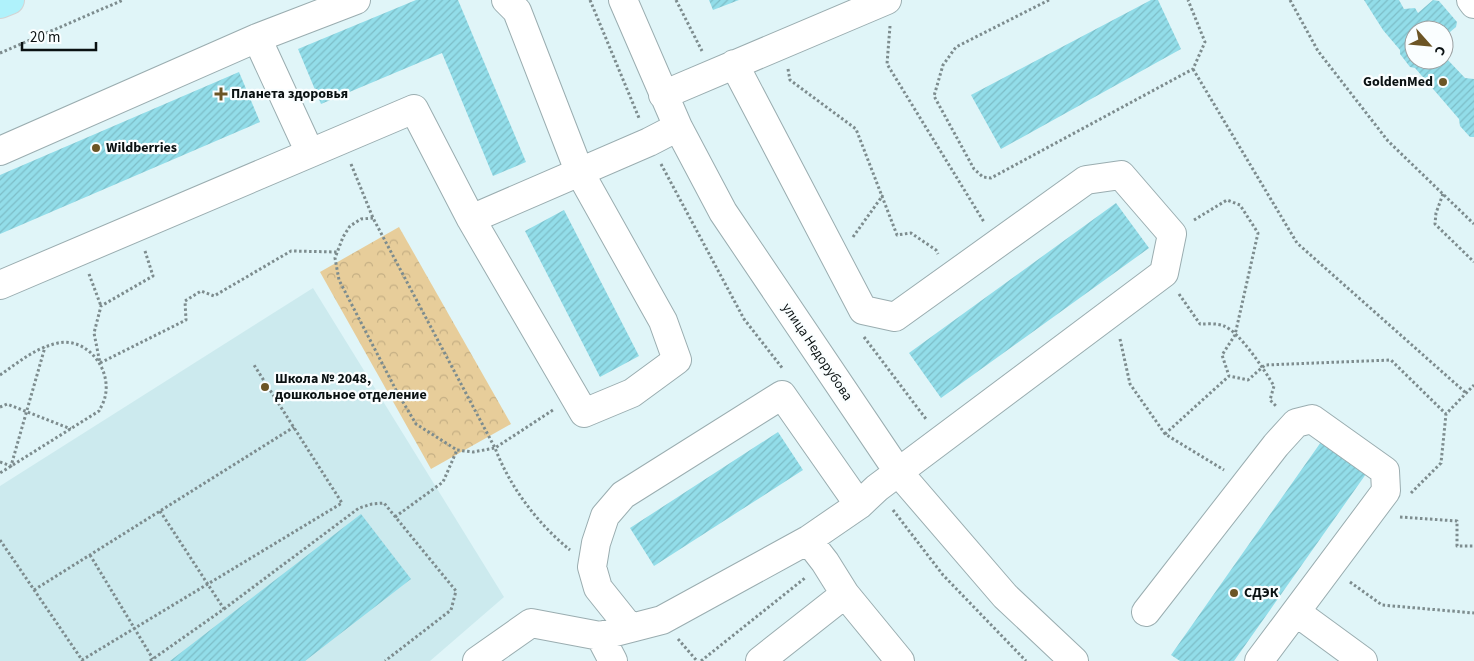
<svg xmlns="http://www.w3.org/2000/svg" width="1474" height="661" viewBox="0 0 1474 661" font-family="'Source Sans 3',sans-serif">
	<defs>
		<pattern id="forest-crowns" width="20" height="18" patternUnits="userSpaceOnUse" patternTransform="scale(1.25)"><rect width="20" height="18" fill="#e7cd9a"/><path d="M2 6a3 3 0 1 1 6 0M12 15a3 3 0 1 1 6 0" fill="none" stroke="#c5af84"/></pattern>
		<pattern id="building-hatch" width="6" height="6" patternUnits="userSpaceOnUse" patternTransform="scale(1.25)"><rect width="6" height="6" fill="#92dde9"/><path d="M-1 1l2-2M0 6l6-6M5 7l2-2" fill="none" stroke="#7dbdc7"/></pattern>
	</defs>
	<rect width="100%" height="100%" fill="#e0f5f8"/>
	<path fill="#cceaee" d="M313 288 504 597 430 661H0V486Z"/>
	<path fill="url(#forest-crowns)" d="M399 227 511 424 431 469 320 272Z"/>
	<path fill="url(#building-hatch)" d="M416 0H458L526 162 493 176 442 53 321 104 298 49Z
		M709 0H739L713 10Z
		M1151 0H1158L1181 49 1001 149 971 95Z
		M1364 0H1399L1404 9 1415 8 1418 13 1433 0 1439 1 1457 22 1456 27 1444 37V30H1414V60H1444V42L1449 49 1446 58 1465 78 1474 79V137H1470L1460 126 1459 119 1415 68 1410 67 1400 54V50L1383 30Z
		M239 72 260 122 0 234V175Z
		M1116 203 1149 248 941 398 909 353Z
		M564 210 639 356 600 377 525 231Z
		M778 432 803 470 654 566 630 528Z
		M1321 442 1366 474 1234 661H1180L1171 655Z
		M361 514 411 579 305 661H170Z"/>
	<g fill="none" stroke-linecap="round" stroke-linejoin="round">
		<defs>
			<path id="minor" d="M623 0 678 127 723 212 899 473 1005 596 1074 661
				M1471 0 1474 4
				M257 38 310 153
				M663 95 887 0
				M0 151 257 38 356 0
				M471 219 584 413 632 393 677 360 663 321 579 171 517 11 506 0
				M0 285 414 109 471 219 649 142 678 127
				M845 594 900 661
				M1146 612 1276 445 1296 423 1312 419 1385 471 1386 491 1259 661
				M1296 612 1363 661
				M630 628 598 588 592 567 596 543 605 516 623 495 782 395 859 505
				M600 636 613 661
				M477 661 531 623 600 636 662 620 808 540 859 505 877 488 1164 273 1172 234 1121 175 1086 180 895 317 863 310 734 64
				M760 661 845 594 825 562 808 540"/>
			<path id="major" d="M0 4 10 0"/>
		</defs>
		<use href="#minor" stroke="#9aadb0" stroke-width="30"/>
		<use href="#major" stroke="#d3d4d4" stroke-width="30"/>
		<path stroke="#7d8c8e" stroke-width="3" stroke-dasharray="2.5 2.5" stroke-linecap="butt" d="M590 0 639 118
			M676 0 702 51
			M1049 0 956 47 943 65 934 96 974 169 983 177 991 178 1193 69 1205 42 1188 0
			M1290 0 1318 51 1388 141 1474 224
			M890 26 887 64 984 222
			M0 53 123 0
			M788 69 790 80 856 129 897 235 911 233 936 250 938 254
			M1193 69 1297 243 1466 393
			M351 164 373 218 495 448C510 487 537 523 570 550
			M661 164 744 319 783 369
			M1443 194 1436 213 1435 224 1474 262
			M373 218 361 219 350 226 343 237 335 258 339 280 397 392 416 424 457 450 473 452 495 448 553 410
			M1194 220 1227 200 1240 205 1258 233 1235 335 1222 355 1229 376 1248 380 1265 365 1391 360 1446 414
			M853 237 883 195
			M145 251 153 276 101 306 94 333 100 363 186 320 185 301 201 291 214 296 291 251 337 252
			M89 274 101 306
			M1179 294 1200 324C1207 324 1217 323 1224 326 1240 332 1265 371 1274 386L1270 400 1277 407
			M864 337 926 419
			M1120 339 1130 384 1165 434 1224 470
			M0 375C19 362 35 348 58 343 87 337 112 369 105 397 104 402 101 407 99 411L0 473
			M0 407 7 404 71 429
			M1165 434 1229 376
			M0 462 11 466 45 347
			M1411 493 1441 463 1446 414 1474 385
			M893 510 943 575 1026 661
			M395 517 443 482 457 450
			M1400 517 1457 521V546H1474
			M0 540 82 660 342 503 254 365
			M90 555 153 659
			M1350 582 1382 605 1474 613
			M34 590 294 427
			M224 609 359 508 372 504 384 503 456 591 451 610 385 661
			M678 639 697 661
			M150 661 224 609 160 511
			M701 661 805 578"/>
		<use href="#minor" stroke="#fff" stroke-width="28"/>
		<use href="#major" stroke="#aff2fb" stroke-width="28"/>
	</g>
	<g fill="#6c5525" stroke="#fafeff" stroke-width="2">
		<circle cx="1443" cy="82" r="5"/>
		<path d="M218.5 86.5h5v5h5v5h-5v5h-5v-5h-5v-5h5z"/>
		<circle cx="96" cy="148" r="5"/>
		<circle cx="265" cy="387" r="5"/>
		<circle cx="1234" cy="593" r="5"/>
	</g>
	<g text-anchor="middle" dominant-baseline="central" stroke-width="4.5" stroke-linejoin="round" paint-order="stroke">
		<g font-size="14" font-weight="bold" fill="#0a1112" stroke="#fafeff" text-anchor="start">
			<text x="1433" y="82" text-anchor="end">GoldenMed</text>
			<text x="231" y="94">Планета здоровья</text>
			<text x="106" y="148">Wildberries</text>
			<text x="275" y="379">Школа № 2048,<tspan x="275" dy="16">дошкольное отделение</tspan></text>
			<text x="1244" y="593">СДЭК</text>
		</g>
		<g font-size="14" fill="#0a1112" stroke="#fafeff">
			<text transform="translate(817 352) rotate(56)">улица Недорубова</text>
		</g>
	</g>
	<g transform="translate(1429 45) rotate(117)"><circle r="24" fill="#fafeff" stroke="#9a9fa0"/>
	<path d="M0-4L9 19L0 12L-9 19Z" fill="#6c5525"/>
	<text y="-8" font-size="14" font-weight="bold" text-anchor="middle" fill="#0a1112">С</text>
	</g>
	<path d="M22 42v8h74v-8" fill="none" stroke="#0a1112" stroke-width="2.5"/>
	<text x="30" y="42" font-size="15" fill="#0a1112" stroke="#fafeff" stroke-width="4" paint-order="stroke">20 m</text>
</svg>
